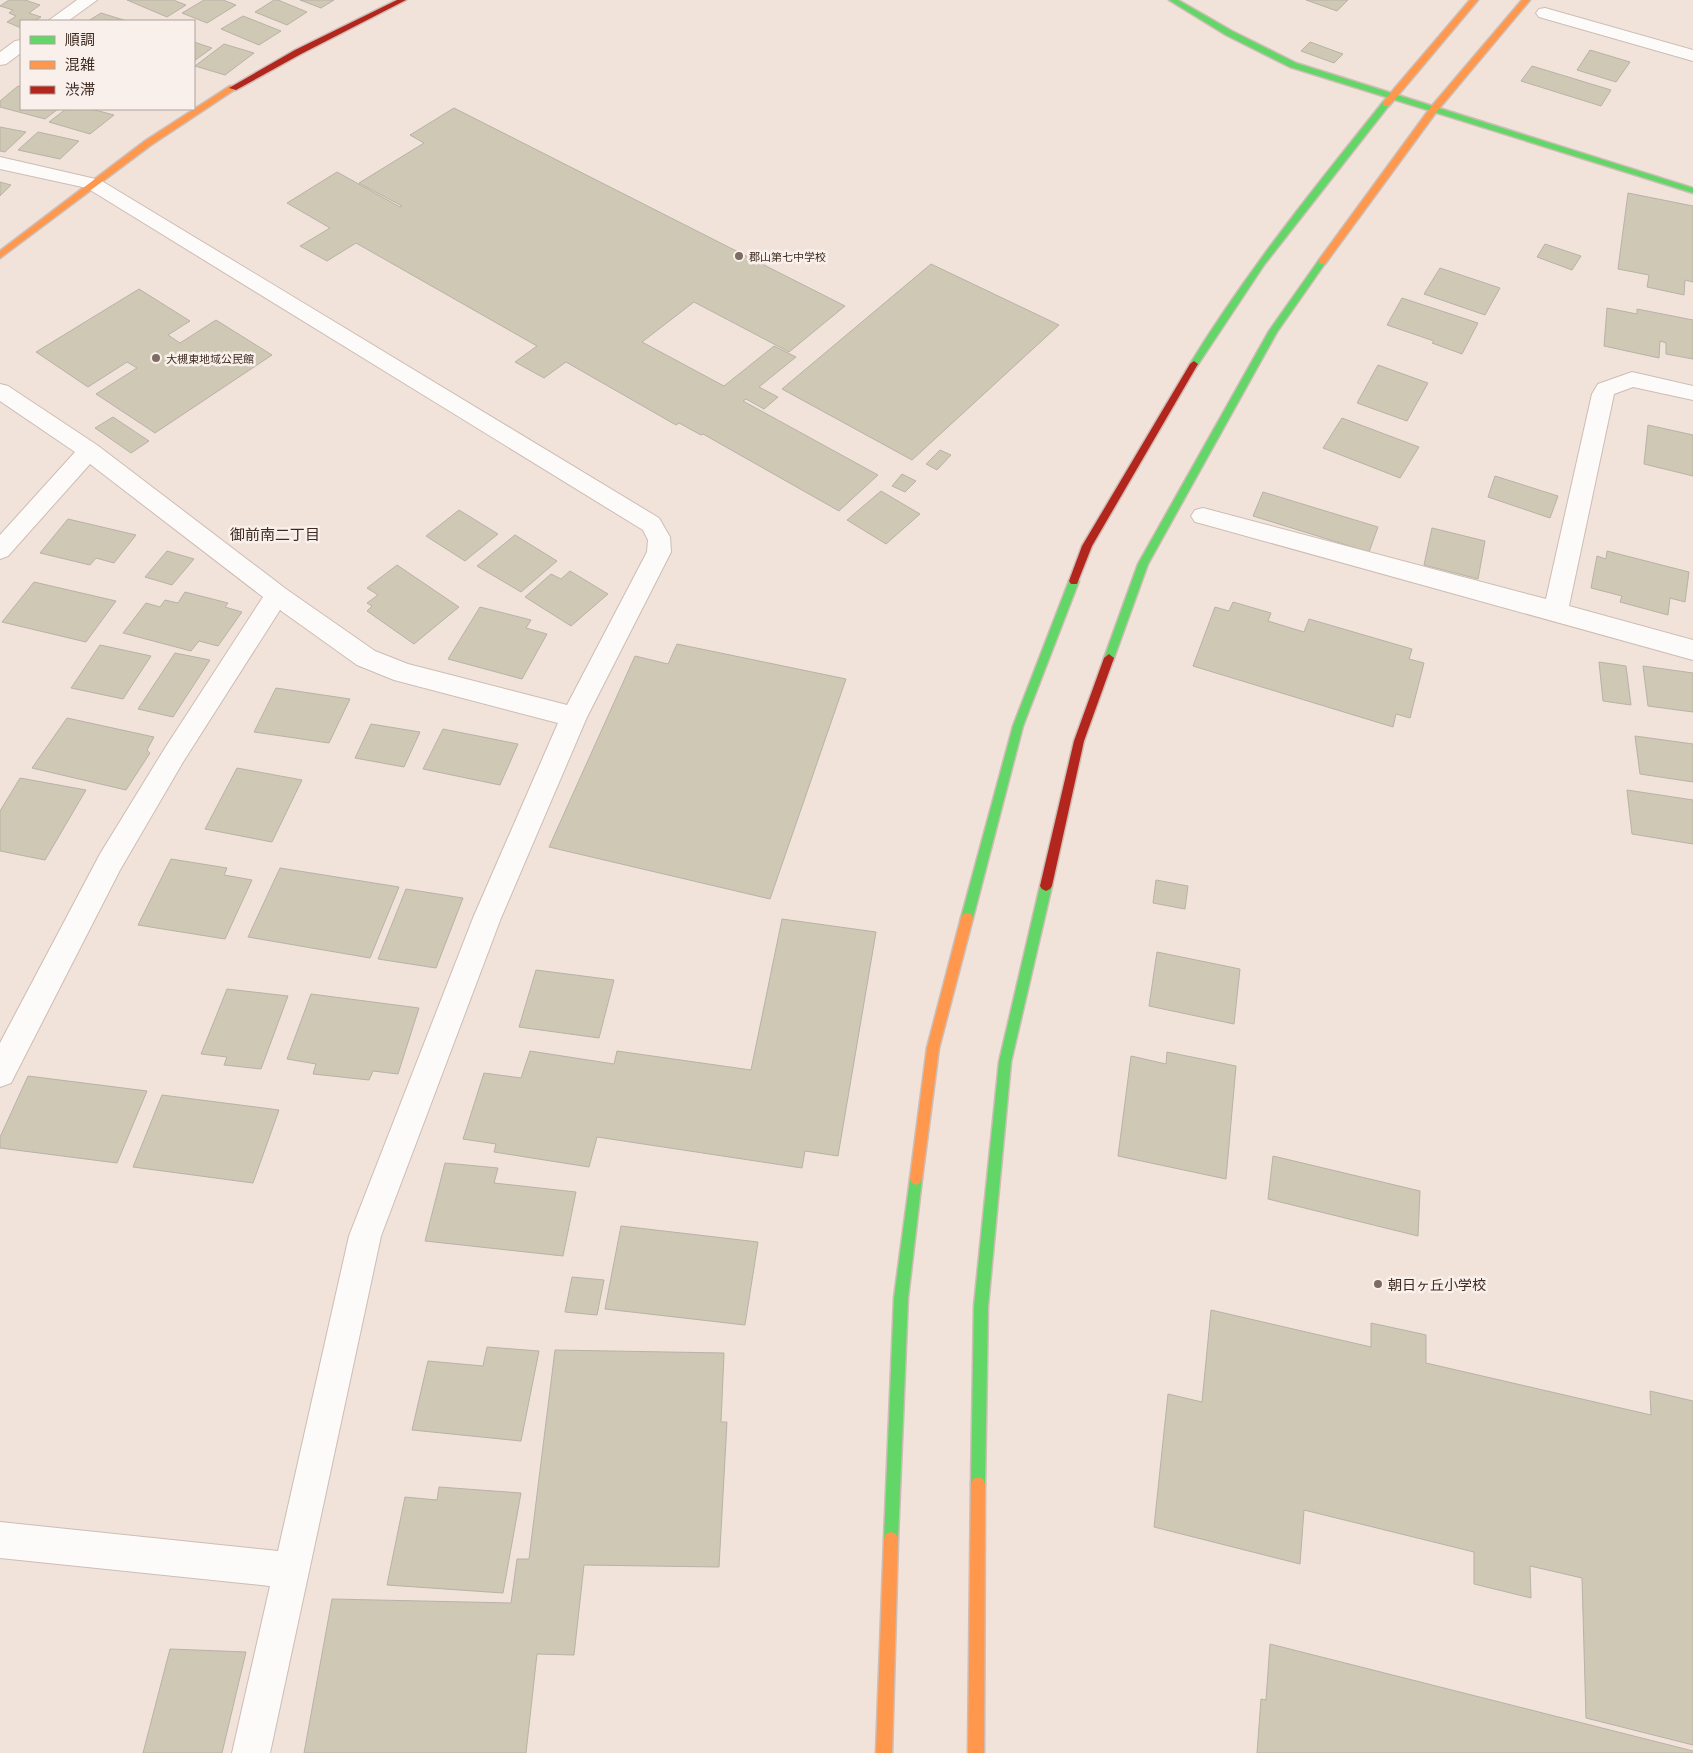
<svg xmlns="http://www.w3.org/2000/svg" width="1693" height="1753" viewBox="0 0 1693 1753" font-family="'Golos Text','Noto Sans JP',sans-serif">
	<rect width="100%" height="100%" fill="#f1e2da"/>
	<path fill="#cec8b5" stroke="#b9b2a6" d="M9 0H25L40 5 29 13 41 17 34 21H21V28L7 22 16 16 9 13 13 10 0 6Z
		M127 0H173L186 5 167 17Z
		M204 0H223L236 5 207 23 182 13Z
		M274 0H278L307 12 287 25 255 12Z
		M300 0H334L321 8Z
		M1306 0H1348L1337 11Z
		M101 13 127 21H88Z
		M243 16 281 31 259 45 221 29Z
		M194 42 212 48 194 61Z
		M1310 42 1343 54 1334 63 1301 51Z
		M224 44 254 53 225 75 195 66Z
		M1590 50 1630 62 1616 82 1577 70Z
		M1532 66 1611 90 1601 106 1521 81Z
		M18 86 21 87V109H58L45 119 0 107V101Z
		M454 108 845 306 789 352 694 302 642 342 724 386 774 346 796 357 759 387 778 397 764 409 746 399 743 401 878 475 839 511 703 434 701 435 679 423 676 425 566 362 544 378 515 362 537 346 356 243 327 261 300 246 330 228 287 203 337 172 400 207 402 206 359 183 424 143 410 135Z
		M66 109H91L114 115 90 134 49 122Z
		M0 127 26 132 5 152 0 151Z
		M38 132 79 141 60 159 18 150Z
		M0 182 11 185 0 196Z
		M1628 193 1693 206V282L1685 280 1684 295 1647 287 1649 275 1618 269Z
		M1545 244 1581 256 1572 270 1537 257Z
		M931 264 1059 325 912 460 782 389Z
		M1440 268 1500 288 1485 315 1424 294Z
		M139 289 190 321 168 335 180 343 216 320 272 355 155 433 96 394 137 368 127 362 88 387 36 352Z
		M1402 298 1478 323 1462 354 1432 343 1434 341 1387 325Z
		M1607 308 1637 314V309L1693 320V359L1666 354V343L1660 341 1659 358 1604 346Z
		M1378 365 1428 383 1407 421 1357 403Z
		M113 417 149 441 131 453 95 428Z
		M1342 418 1419 447 1400 478 1323 448Z
		M1648 425 1693 435V476L1644 464Z
		M940 450 951 455 937 470 926 464Z
		M902 474 916 481 905 492 892 486Z
		M1495 476 1558 496 1550 518 1488 497Z
		M881 491 920 514 886 544 847 520Z
		M1263 492 1378 527 1369 552 1253 516Z
		M459 510 498 534 465 561 426 536Z
		M68 519 136 535 114 563 96 558 90 565 40 553Z
		M1432 528 1485 541 1478 579 1424 565Z
		M515 535 557 561 521 592 477 566Z
		M167 551 194 559 172 585 145 577Z
		M1607 551 1689 572 1685 602 1670 598 1668 615 1620 602 1622 596 1591 588 1597 556 1606 559Z
		M397 565 459 607 414 644 367 611 372 606 367 603 378 595 367 588Z
		M570 571 608 594 571 626 525 597 551 574 561 579Z
		M34 582 116 601 86 642 2 622Z
		M185 592 228 603 225 607 242 612 218 646 199 641 191 651 123 633 146 603 160 607 165 600 178 603Z
		M1233 602 1271 613 1268 621 1304 632 1309 619 1412 649 1409 659 1424 663 1410 718 1396 714 1393 727 1193 666 1215 607 1229 611Z
		M480 607 531 620 526 628 547 634 522 679 448 659Z
		M677 644 846 679 770 899 549 847 635 656 668 664Z
		M100 645 151 656 123 699 71 688Z
		M175 653 210 660 173 717 138 709Z
		M1599 662 1626 666 1631 705 1603 701Z
		M1643 666 1693 673V712L1648 706Z
		M276 688 350 699 329 743 254 732Z
		M67 718 154 737 147 750 150 753 126 790 32 768Z
		M371 724 420 732 404 767 355 758Z
		M443 729 518 744 500 785 423 769Z
		M1635 736 1693 744V782L1640 774Z
		M237 768 302 780 272 842 205 829Z
		M20 778 86 790 45 860 0 851V811Z
		M1627 790 1693 800V844L1632 834Z
		M171 859 227 868 224 875 252 880 225 939 138 925Z
		M280 868 399 887 370 958 248 937Z
		M1156 880 1188 886 1185 909 1153 903Z
		M406 889 463 898 436 968 378 959Z
		M782 919 876 932 838 1156 805 1151 802 1168 597 1137 589 1167 494 1152 496 1144 463 1139 484 1073 521 1078 530 1051 614 1064 617 1051 751 1070Z
		M1157 952 1240 969 1234 1024 1149 1006Z
		M536 970 614 980 599 1038 519 1027Z
		M227 989 288 996 261 1069 224 1065 227 1057 201 1054Z
		M311 994 419 1008 398 1074 373 1071 369 1080 313 1074 316 1064 287 1059Z
		M1167 1052 1236 1066 1226 1179 1118 1156 1131 1056 1166 1064Z
		M28 1076 147 1091 117 1163 0 1148V1137Z
		M162 1095 279 1110 253 1183 133 1167Z
		M1273 1156 1420 1191 1418 1236 1268 1199Z
		M445 1163 498 1168 494 1183 576 1192 563 1256 425 1241Z
		M621 1226 758 1242 745 1325 605 1309Z
		M572 1277 604 1280 597 1315 565 1312Z
		M1211 1310 1371 1347V1323L1422 1334 1426 1335V1363L1651 1415 1650 1391 1693 1401V1745L1586 1718 1582 1578 1530 1566 1531 1598 1474 1584V1552L1304 1510 1300 1564 1154 1527 1168 1394 1202 1402Z
		M487 1347 539 1351 521 1441 412 1430 428 1361 483 1366Z
		M555 1350 724 1353 721 1422H727L719 1567 584 1565 574 1655 537 1654 526 1753H304L332 1599 511 1603 517 1559H529Z
		M439 1487 521 1493 503 1593 387 1585 405 1497 437 1500Z
		M1270 1644 1693 1751V1753H1257L1261 1699 1266 1700Z
		M170 1649 246 1652 222 1753H143Z"/>
	<g fill="none" stroke-linecap="round" stroke-linejoin="round">
		<defs>
			<path id="street" d="M77 0H97L68 21H48Z
				M1545 8 1693 50V61L1539 17 1536 13 1539 9Z
				M21 40V53L6 64 0 65V52L15 41Z
				M0 157 100 180 659 518 670 537 671 552 587 717 501 918 381 1236 270 1753H232L270 1586 0 1558V1522L278 1551 349 1236 473 918 558 723 394 680 357 665 280 610 183 762 120 870 11 1083 0 1087V1043L100 854 165 748 263 597 90 464 8 556 0 559V535L75 452 0 401V384L8 386 97 445 286 589 375 651 408 664 567 705 647 552 648 540 643 530 87 188 0 169Z
				M1632 372 1693 386V400L1633 387 1614 394 1569 606 1693 640V660L1203 524 1195 522 1191 516 1195 510 1203 508 1546 599 1592 394 1598 384Z"/>
			<path id="fast" d="M1169 0H1178L1232 31 1296 63 1693 188V193L1290 67 1226 35Z
				M1383 102 1390 104 1264 265 1197 366H1191L1190 364C1247 271 1315 187 1383 102Z
				M1322 259 1326 262 1277 332 1148 564 1114 658 1113 661H1105L1104 658 1138 564 1269 331 1319 260Z
				M1074 577 1079 581 1023 726 973 918 971 922 967 923 963 922 961 918 1013 726 1069 581Z
				M1046 881 1050 883 1052 886 1011 1062 988 1306 985 1484 983 1489 978 1491 973 1489 971 1484 974 1306 999 1062 1040 886 1042 883Z
				M916 1173 920 1175 922 1179 908 1298 898 1539 896 1544 891 1546 886 1544 884 1539 894 1298 910 1179 912 1175Z"/>
			<path id="slow" d="M1470 0H1478L1389 106H1383V102Z
				M1522 0H1530L1437 111 1325 264H1319V260L1431 107Z
				M230 86 237 88 151 145 0 258V251L145 141Z
				M967 913 971 914 973 918 939 1048 922 1179 920 1183 916 1185 912 1183 910 1179 927 1048 961 918 963 914Z
				M978 1477 983 1479 985 1484 984 1753H968L971 1484 973 1479Z
				M891 1532 896 1534 898 1539 892 1753H876L884 1539 886 1534Z"/>
			<path id="jam" d="M397 0H406L301 54 236 90 229 88 295 50Z
				M1194 361 1198 364 1092 546 1077 584H1071L1069 581 1082 546 1190 364Z
				M1109 654 1114 658 1084 741 1052 886 1050 889 1046 891 1042 889 1040 886 1074 741 1104 658Z"/>
		</defs>
		<use href="#street" stroke="#cdbdb4" stroke-width="2"/>
		<use href="#fast" stroke="#cdbdb4" stroke-width="3"/>
		<use href="#slow" stroke="#cdbdb4" stroke-width="3"/>
		<use href="#jam" stroke="#cdbdb4" stroke-width="3"/>
		<use href="#street" fill="#fdfbf9" fill-rule="evenodd"/>
		<use href="#fast" fill="#63d668" fill-rule="evenodd"/>
		<use href="#slow" fill="#ff974d" fill-rule="evenodd"/>
		<use href="#jam" fill="#b3261e" fill-rule="evenodd"/>
	</g>
	<g fill="#7d6c63" stroke="#faf0eb" stroke-width="2">
		<circle cx="739" cy="256" r="5"/>
		<circle cx="156" cy="358" r="5"/>
		<circle cx="1378" cy="1284" r="5"/>
	</g>
	<g text-anchor="middle" dominant-baseline="central" stroke-width="5" stroke-linejoin="round" paint-order="stroke">
		<g font-size="11" fill="#3e2c23" stroke="#faf0eb" text-anchor="start">
			<text x="749" y="256">郡山第七中学校</text>
			<text x="166" y="358">大槻東地域公民館</text>
		</g>
		<g font-size="14" fill="#3e2c23" stroke="#faf0eb" text-anchor="start">
			<text x="1388" y="1284">朝日ヶ丘小学校</text>
		</g>
		<g font-size="15" fill="#3e2c23" stroke="#faf0eb">
			<text x="275" y="534">御前南二丁目</text>
		</g>
	</g>
	<rect x="20" y="20" width="175" height="90" fill="#faf0eb" stroke="#afa29b"/>
	<rect x="30" y="36" width="25" height="8" fill="#63d668" stroke="#afa29b"/>
	<text x="65" y="45" font-size="15" fill="#3e2c23">順調</text>
	<rect x="30" y="61" width="25" height="8" fill="#ff974d" stroke="#afa29b"/>
	<text x="65" y="70" font-size="15" fill="#3e2c23">混雑</text>
	<rect x="30" y="86" width="25" height="8" fill="#b3261e" stroke="#afa29b"/>
	<text x="65" y="95" font-size="15" fill="#3e2c23">渋滞</text>
</svg>
